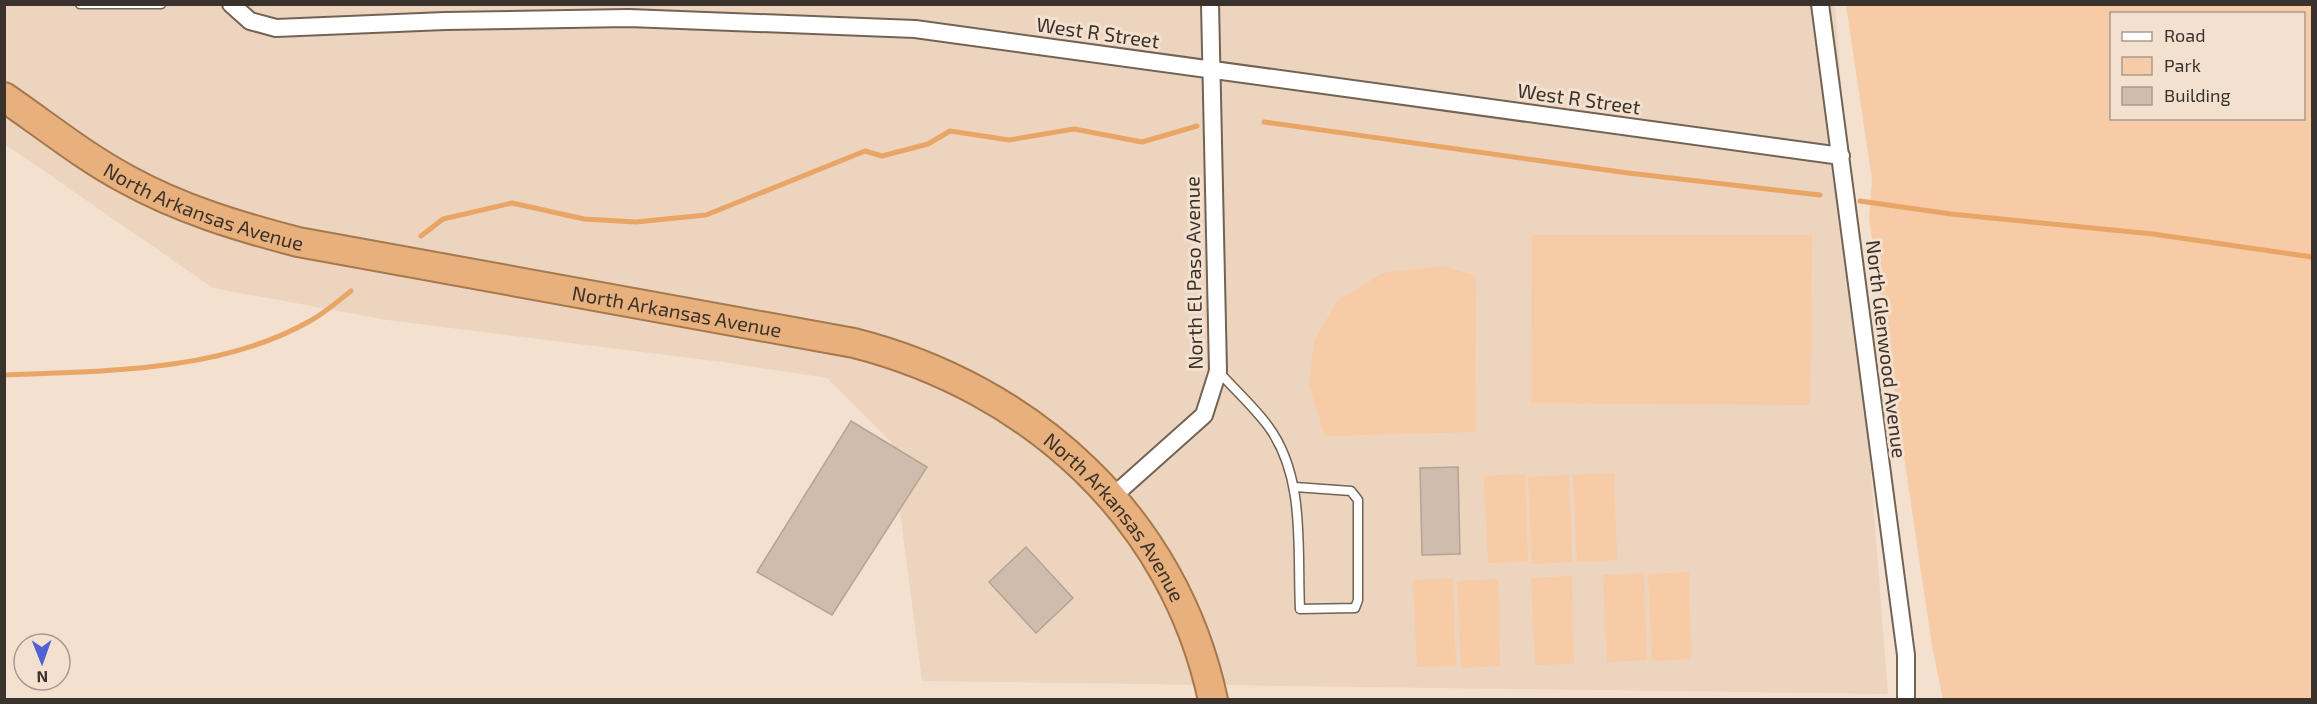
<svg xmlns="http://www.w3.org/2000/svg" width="2317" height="704" viewBox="0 0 2317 704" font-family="'Exo 2',sans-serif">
	<rect width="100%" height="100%" fill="#f4e0cf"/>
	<path fill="#edd4be" d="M5 5H1835L1888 694 922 681 891 442 827 378 722 362 387 320 213 288 5 144Z"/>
	<path fill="#f6cba5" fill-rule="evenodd" d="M1846 5H2312V699H1943L1932 646 1869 219 1872 180ZM2112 14H2304V118H2112Z
		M1532 235H1812L1810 405 1531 403Z
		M1443 266 1476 276 1475 432 1325 436 1309 385 1314 341 1338 300 1383 273Z
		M1614 473 1617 560 1577 562 1573 475Z
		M1525 474 1528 562 1488 563 1484 476Z
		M1569 475 1572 562 1532 564 1528 477Z
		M1689 572 1691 659 1652 661 1648 574Z
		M1644 573 1647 660 1607 662 1603 575Z
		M1572 576 1574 664 1535 665 1531 578Z
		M1453 578 1456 666 1417 667 1413 580Z
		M1498 579 1500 666 1461 668 1457 581Z"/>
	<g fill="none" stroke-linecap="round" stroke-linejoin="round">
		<path stroke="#e9a565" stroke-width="5" d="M1264 122 1628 173 1820 195
			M1860 201 1951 214 2153 234 2312 257
			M421 236 443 219 512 203 584 219 636 222 706 215 865 151 882 156 928 144 950 131 1009 140 1074 129 1142 142 1197 126
			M4 375C105 371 220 372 310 321 325 313 338 301 351 291"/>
	</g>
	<path fill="#cfbcac" stroke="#b5a393" stroke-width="1.5" d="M851 421 927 467 832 615 757 572Z
		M1458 467 1460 554 1422 555 1420 468Z
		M1026 547 1073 598 1036 633 989 582Z"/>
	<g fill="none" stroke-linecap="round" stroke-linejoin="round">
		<defs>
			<path id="service" d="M80 4H161
				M1219 372C1235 390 1254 407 1268 426 1306 477 1297 549 1300 609L1355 608 1358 600V500L1351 491 1295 487"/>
			<path id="minor" d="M231 4 250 21 276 28 445 21 629 18 915 29 1841 156
				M1820 4 1906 655V700
				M1111 498 1204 415 1218 371 1210 4"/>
			<g id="trunk">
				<path id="s1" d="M4 97C45 125 83 156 126 179 180 209 240 227 298 242L854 343C1031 388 1174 517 1213 700"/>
			</g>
		</defs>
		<use href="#service" stroke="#736354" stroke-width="11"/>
		<use href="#minor" stroke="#736354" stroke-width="20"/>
		<use href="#trunk" stroke="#a7784b" stroke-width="32"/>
		<use href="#service" stroke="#fff" stroke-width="8"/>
		<use href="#minor" stroke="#fff" stroke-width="16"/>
		<use href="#trunk" stroke="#e7b07c" stroke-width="28"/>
	</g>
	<g text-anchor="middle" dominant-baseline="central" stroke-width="6" stroke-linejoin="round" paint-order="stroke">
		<g font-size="20" fill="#3a322c" stroke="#f4e0cf">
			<text transform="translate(1098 32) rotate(8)">West R Street</text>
			<text transform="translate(1579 98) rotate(8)">West R Street</text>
			<text stroke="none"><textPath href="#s1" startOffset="230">North Arkansas Avenue</textPath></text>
			<text transform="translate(1193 273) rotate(-91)">North El Paso Avenue</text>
			<text stroke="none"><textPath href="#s1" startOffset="716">North Arkansas Avenue</textPath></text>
			<text transform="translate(1887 349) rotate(83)">North Glenwood Avenue</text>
			<text stroke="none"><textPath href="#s1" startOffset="1218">North Arkansas Avenue</textPath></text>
		</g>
	</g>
	<rect width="2317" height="704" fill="none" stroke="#3a322c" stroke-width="12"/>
	<rect x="2110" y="12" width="195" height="108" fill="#f4e0cf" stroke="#aa9a8e" stroke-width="1.5"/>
	<rect x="2122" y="32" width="30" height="9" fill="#ffffff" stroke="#aa9a8e" stroke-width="1.5"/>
	<text x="2164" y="42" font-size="18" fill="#3a322c">Road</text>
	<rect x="2122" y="57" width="30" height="18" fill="#f6cba5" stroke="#aa9a8e" stroke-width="1.5"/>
	<text x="2164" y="72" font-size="18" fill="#3a322c">Park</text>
	<rect x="2122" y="87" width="30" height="18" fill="#cfbcac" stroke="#aa9a8e" stroke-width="1.5"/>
	<text x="2164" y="102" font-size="18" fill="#3a322c">Building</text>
	<g transform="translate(42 662) rotate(179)"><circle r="28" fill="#f4e0cf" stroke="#aa9a8e" stroke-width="1.5"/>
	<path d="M0-4.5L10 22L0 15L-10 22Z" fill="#5060d5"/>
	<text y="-9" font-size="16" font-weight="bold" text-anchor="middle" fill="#3a322c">N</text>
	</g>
</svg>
